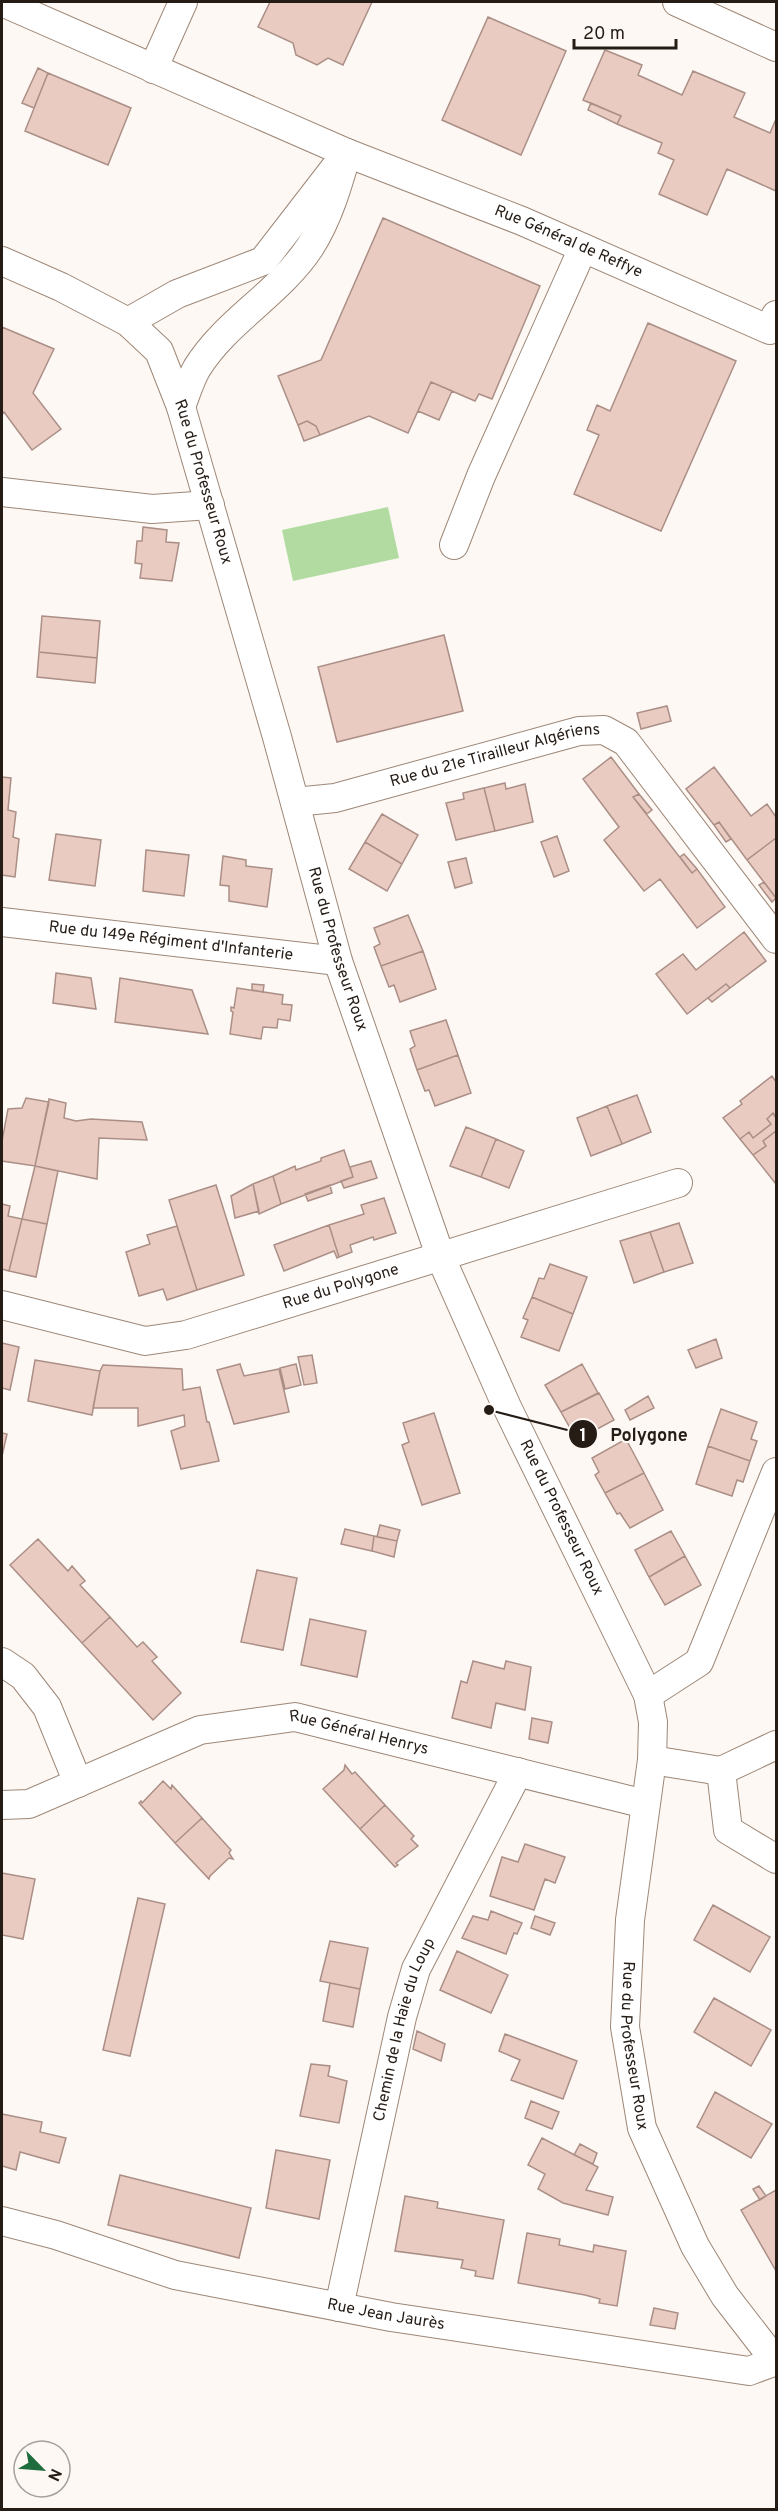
<svg xmlns="http://www.w3.org/2000/svg" width="778" height="2511" viewBox="0 0 778 2511" font-family="Overpass,sans-serif">
	<rect width="100%" height="100%" fill="#fdf8f4"/>
	<path fill="#b1dba0" d="M388 507 399 558 293 581 282 530Z"/>
	<path fill="#e9cbc2" stroke="#ab8f87" stroke-width="1.5" d="M270 2H372L343 65 328 58 317 65 296 55 293 43 258 27Z
		M488 17 566 51 521 155 442 120Z
		M605 50 642 65 638 75 682 95 693 71 745 93 734 117 770 133 776 119V191L727 169 707 215 659 194 674 160 658 153 662 143 617 124 621 116 583 100Z
		M38 68 48 73 34 108 22 103Z
		M48 73 131 108 108 165 25 131Z
		M591 103 621 116 617 124 588 110Z
		M383 218 540 286 492 399 479 394 475 401 431 382 408 433 369 416 320 435 316 426 307 421 298 425 278 376 321 360Z
		M648 323 736 361 661 531 574 494 599 435 587 430 597 405 610 411Z
		M2 327 54 349 33 393 61 429 32 450 4 412 2 413Z
		M431 382 452 391 439 420 418 411Z
		M307 421 316 426 320 435 304 441 298 425Z
		M143 527 167 530 166 542 179 543 172 581 140 578 142 564 135 563 137 541H142Z
		M42 616 100 621 97 658 39 652Z
		M444 635 463 711 337 742 318 667Z
		M39 652 97 658 95 683 37 677Z
		M667 706 671 721 641 729 637 713Z
		M611 757 639 794 633 797 692 873 697 869 725 907 697 928 660 879 644 891 604 840 619 827 583 779Z
		M714 767 751 816 767 804 776 817V838L747 860 719 822 714 825 686 789Z
		M2 777 11 778 8 810 16 812 13 837 19 839 15 877 2 875Z
		M505 783 506 789 525 784 533 822 495 831 484 788Z
		M484 788 495 831 456 840 446 803 464 799 463 793Z
		M639 794 652 810 647 814 633 797Z
		M382 814 418 835 402 864 365 842Z
		M719 822 731 839 726 842 714 825Z
		M56 834 101 840 95 886 49 880Z
		M557 836 569 871 554 877 541 842Z
		M776 838V898L747 860Z
		M365 842 402 864 387 891 349 869Z
		M146 850 189 855 184 896 143 891Z
		M684 854 697 869 692 873 680 857Z
		M223 856 246 860V866L272 869 267 907 229 901V886L220 885Z
		M466 858 472 883 455 888 448 862Z
		M764 882 776 898 772 902 759 885Z
		M408 915 423 951 381 966 374 947 380 944 374 928Z
		M744 932 766 961 730 988 726 984 687 1014 656 974 683 954 696 970Z
		M423 951 436 989 400 1002 394 985 389 987 381 966Z
		M56 973 91 978 96 1009 53 1003Z
		M120 978 192 990 208 1034 115 1022Z
		M252 984 264 985 263 992 252 990Z
		M726 984 730 988 712 1002 708 998Z
		M237 988 283 995 282 1004 292 1005 290 1021 278 1019 277 1028 263 1027 261 1039 230 1034 233 1012 231 1011V1007L234 1008Z
		M446 1020 458 1055 417 1070 410 1049 415 1046 410 1031Z
		M458 1055 471 1093 435 1106 429 1090 425 1091 417 1070Z
		M772 1076 776 1082V1118L773 1113 767 1119 771 1124 753 1138 749 1132 740 1139 723 1118 742 1104 740 1101Z
		M637 1095 651 1132 622 1144 607 1106Z
		M26 1098 49 1102 35 1166 2 1161V1141L8 1109 22 1108Z
		M49 1099 66 1103 64 1118 76 1121 91 1119 142 1122 147 1140 99 1138 97 1179 35 1166Z
		M607 1106 622 1144 591 1156 577 1118Z
		M773 1113 776 1118V1131L763 1141 766 1146 753 1155 740 1139 749 1132 753 1138 771 1124 767 1119Z
		M466 1127 496 1139 481 1177 450 1166Z
		M776 1131V1184L753 1155 766 1146 763 1141Z
		M496 1139 524 1151 509 1188 481 1177Z
		M344 1150 353 1177 281 1204 273 1176 295 1166 296 1170 321 1161V1158Z
		M371 1161 377 1178 344 1188 341 1181 353 1177 350 1167Z
		M35 1166 58 1171 47 1224 22 1219Z
		M273 1176 281 1204 259 1214 253 1184Z
		M253 1184 259 1211 235 1218 231 1196Z
		M216 1185 244 1275 197 1290 169 1200Z
		M330 1185 332 1193 308 1201 305 1194Z
		M384 1198 396 1233 374 1240 373 1237 350 1245 352 1252 339 1257 329 1225 364 1214 361 1205Z
		M2 1204 10 1206 8 1216 22 1219 9 1271 2 1269Z
		M22 1219 47 1224 36 1277 9 1271Z
		M679 1223 693 1263 664 1272 650 1232Z
		M329 1225 339 1257 337 1258 334 1251 284 1271 274 1245Z
		M177 1226 197 1290 167 1300 163 1289 139 1296 126 1252 150 1244 147 1235Z
		M650 1232 664 1272 634 1283 620 1241Z
		M550 1264 587 1277 573 1314 532 1297 539 1278 544 1279Z
		M532 1297 573 1314 559 1351 521 1337 528 1320 523 1318Z
		M716 1339 722 1358 696 1368 688 1350Z
		M2 1343 19 1347 10 1390 2 1388Z
		M312 1355 317 1383 304 1385 298 1357Z
		M35 1360 100 1371 92 1415 28 1401Z
		M240 1364 244 1376 279 1369 289 1412 234 1424 217 1370Z
		M296 1364 301 1385 285 1389 280 1368Z
		M582 1364 598 1393 561 1412 545 1385Z
		M103 1365 182 1369 183 1390 200 1387 207 1422H209L219 1461 181 1469 171 1431 185 1426 184 1415 138 1426V1408H93L100 1371Z
		M599 1393 614 1420 577 1440 561 1412Z
		M648 1396 654 1408 630 1420 625 1410Z
		M721 1409 757 1422 751 1439 757 1441 750 1461 708 1446Z
		M434 1413 460 1493 422 1505 402 1445 409 1442 403 1423Z
		M2 1433 7 1434 2 1456Z
		M626 1439 644 1473 605 1493 595 1475 599 1472 592 1458Z
		M708 1446 750 1461 743 1482 737 1480 732 1496 696 1484Z
		M644 1473 663 1510 630 1528 620 1513 617 1514 605 1493Z
		M380 1525 400 1530 397 1541 377 1537Z
		M345 1529 374 1536 372 1551 341 1544Z
		M671 1531 685 1556 649 1577 635 1550Z
		M374 1536 397 1541 394 1557 372 1551Z
		M38 1539 68 1571 72 1566 85 1581 80 1585 110 1617 82 1643 10 1565Z
		M685 1556 701 1585 665 1605 649 1577Z
		M257 1570 297 1578 283 1650 241 1642Z
		M110 1617 137 1647 143 1642 157 1657 152 1661 181 1693 153 1720 82 1643Z
		M310 1619 366 1631 357 1677 301 1665Z
		M473 1661 504 1669 506 1661 531 1667 525 1710 496 1703 491 1728 452 1718 461 1681 467 1683Z
		M532 1718 552 1722 548 1743 529 1739Z
		M345 1765 352 1774 355 1772 385 1805 360 1829 323 1789 344 1770Z
		M163 1781 171 1789 172 1785 202 1818 175 1843 139 1803 141 1801 142 1803Z
		M385 1805 414 1836 411 1839 418 1846 396 1863 398 1865 395 1867 360 1829Z
		M202 1818 231 1850 229 1853 233 1859 229 1858 210 1876 209 1879 175 1843Z
		M525 1844 565 1857 555 1883 545 1879 534 1910 490 1896 502 1857 518 1862Z
		M2 1873 35 1879 23 1939 2 1935Z
		M138 1898 165 1904 130 2056 103 2050Z
		M713 1905 770 1937 750 1972 694 1940Z
		M491 1911 522 1923 517 1934 514 1933 506 1954 462 1938 473 1916 488 1920Z
		M535 1916 555 1923 550 1935 531 1928Z
		M330 1941 368 1948 360 1989 320 1981Z
		M457 1951 508 1975 491 2013 440 1990Z
		M330 1983 360 1989 353 2027 323 2021Z
		M714 1998 771 2030 751 2066 694 2032Z
		M417 2031 445 2044 441 2061 413 2049Z
		M505 2034 577 2061 563 2099 511 2080 520 2060 499 2051Z
		M311 2064 330 2066 328 2076 347 2081 339 2123 300 2116Z
		M715 2092 772 2124 751 2158 697 2127Z
		M531 2101 559 2112 552 2129 525 2118Z
		M2 2114 42 2122 40 2132 66 2138 59 2163 20 2152 16 2170 2 2166Z
		M542 2138 598 2167 586 2190 613 2197 608 2215 563 2203 538 2189 545 2174 528 2165Z
		M580 2144 597 2153 593 2164 574 2155Z
		M276 2150 330 2160 319 2219 266 2208Z
		M120 2175 251 2208 239 2258 108 2225Z
		M759 2186 766 2196 760 2200 753 2189Z
		M776 2190V2271L741 2210Z
		M405 2196 438 2202 437 2208 504 2220 493 2279 475 2276 476 2271 461 2268 463 2260 395 2251Z
		M527 2233 560 2239 559 2245 593 2252 594 2245 626 2251 617 2306 599 2303 600 2299 585 2295 518 2283Z
		M654 2308 678 2313 675 2329 650 2325Z"/>
	<g fill="none" stroke-linecap="round" stroke-linejoin="round">
		<defs>
			<g id="street">
				<path id="s1" d="M2 2 347 153 522 221 770 330 776 315"/>
				<path d="M677 2 776 47"/>
				<path d="M153 69 183 2"/>
				<path id="s2" d="M2 261 61 287 128 322 159 351 181 407 277 737 338 961 441 1258 507 1407 648 1695 653 1722 652 1760 630 1920 625 2027 642 2128 695 2246 725 2296 776 2362"/>
				<path d="M128 322 177 294 263 261 334 169"/>
				<path d="M181 407C186 394 190 380 197 368 226 321 279 294 310 247 328 219 338 185 347 153"/>
				<path d="M2 492 152 509 210 505"/>
				<path d="M454 545 481 476 583 248"/>
				<path id="s3" d="M295 802 335 798 579 731 604 730 626 742 776 939"/>
				<path id="s4" d="M2 922 338 961"/>
				<path id="s5" d="M2 1305 145 1341 186 1335 678 1183"/>
				<path d="M2 1662 23 1676 47 1707 78 1783"/>
				<path d="M648 1695 699 1662 776 1472"/>
				<path d="M652 1760 721 1771 776 1745"/>
				<path d="M721 1771 728 1830 776 1859"/>
				<path id="s6" d="M2 1805 29 1804 200 1730 295 1717 645 1804"/>
				<path id="s7" d="M2 2221 56 2235 175 2275 391 2317 749 2371 776 2361"/>
				<path id="s8" d="M339 2307 402 2017 416 1969 518 1772"/>
			</g>
		</defs>
		<use href="#street" stroke="#9d8777" stroke-width="30"/>
		<use href="#street" stroke="#fff" stroke-width="28"/>
	</g>
	<g text-anchor="middle" dominant-baseline="central" stroke-width="4.5" stroke-linejoin="round" paint-order="stroke">
		<g font-size="16" fill="#251c16" stroke="#fdf8f4">
			<text stroke="none"><textPath href="#s1" startOffset="615">Rue Général de Reffye</textPath></text>
			<text stroke="none"><textPath href="#s2" startOffset="321">Rue du Professeur Roux</textPath></text>
			<text stroke="none"><textPath href="#s3" startOffset="206">Rue du 21e Tirailleur Algériens</textPath></text>
			<text stroke="none"><textPath href="#s4" startOffset="170">Rue du 149e Régiment d'Infanterie</textPath></text>
			<text stroke="none"><textPath href="#s2" startOffset="807">Rue du Professeur Roux</textPath></text>
			<text stroke="none"><textPath href="#s5" startOffset="351">Rue du Polygone</textPath></text>
			<text stroke="none"><textPath href="#s2" startOffset="1419">Rue du Professeur Roux</textPath></text>
			<text stroke="none"><textPath href="#s6" startOffset="375">Rue Général Henrys</textPath></text>
			<text stroke="none"><textPath href="#s8" startOffset="285">Chemin de la Haie du Loup</textPath></text>
			<text stroke="none"><textPath href="#s2" startOffset="1970">Rue du Professeur Roux</textPath></text>
			<text stroke="none"><textPath href="#s7" startOffset="396">Rue Jean Jaurès</textPath></text>
		</g>
	</g>
	<path fill="none" stroke="#251c16" stroke-width="2" d="M489 1410L583 1434"/>
	<g fill="#251c16" stroke="#fdf8f4" stroke-width="2">
		<circle cx="489" cy="1410" r="6"/>
		<circle cx="583" cy="1434" r="15"/>
	</g>
	<g font-size="18" text-anchor="middle" font-weight="bold" fill="#fff">
		<text x="583" y="1441">1</text>
	</g>
	<g font-size="18" text-anchor="middle" font-weight="bold" fill="#251c16" stroke="#fdf8f4" stroke-width="4.5" stroke-linejoin="round" paint-order="stroke">
		<text x="649" y="1441">Polygone</text>
	</g>
	<rect width="778" height="2511" fill="none" stroke="#251c16" stroke-width="6"/>
	<g transform="translate(42 2469) rotate(115)"><circle r="28" fill="#fdf8f4" stroke="#a7a09b" stroke-width="1.5"/>
	<path d="M0-4.5L10 22L0 15L-10 22Z" fill="#1f6d3d"/>
	<text y="-9" font-size="16" font-weight="bold" text-anchor="middle" fill="#251c16">N</text>
	</g>
	<path d="M574 39v9h102v-9" fill="none" stroke="#251c16" stroke-width="3"/>
	<text x="583" y="39" font-size="18" fill="#251c16" stroke="#fdf8f4" stroke-width="4.5" paint-order="stroke">20 m</text>
</svg>
